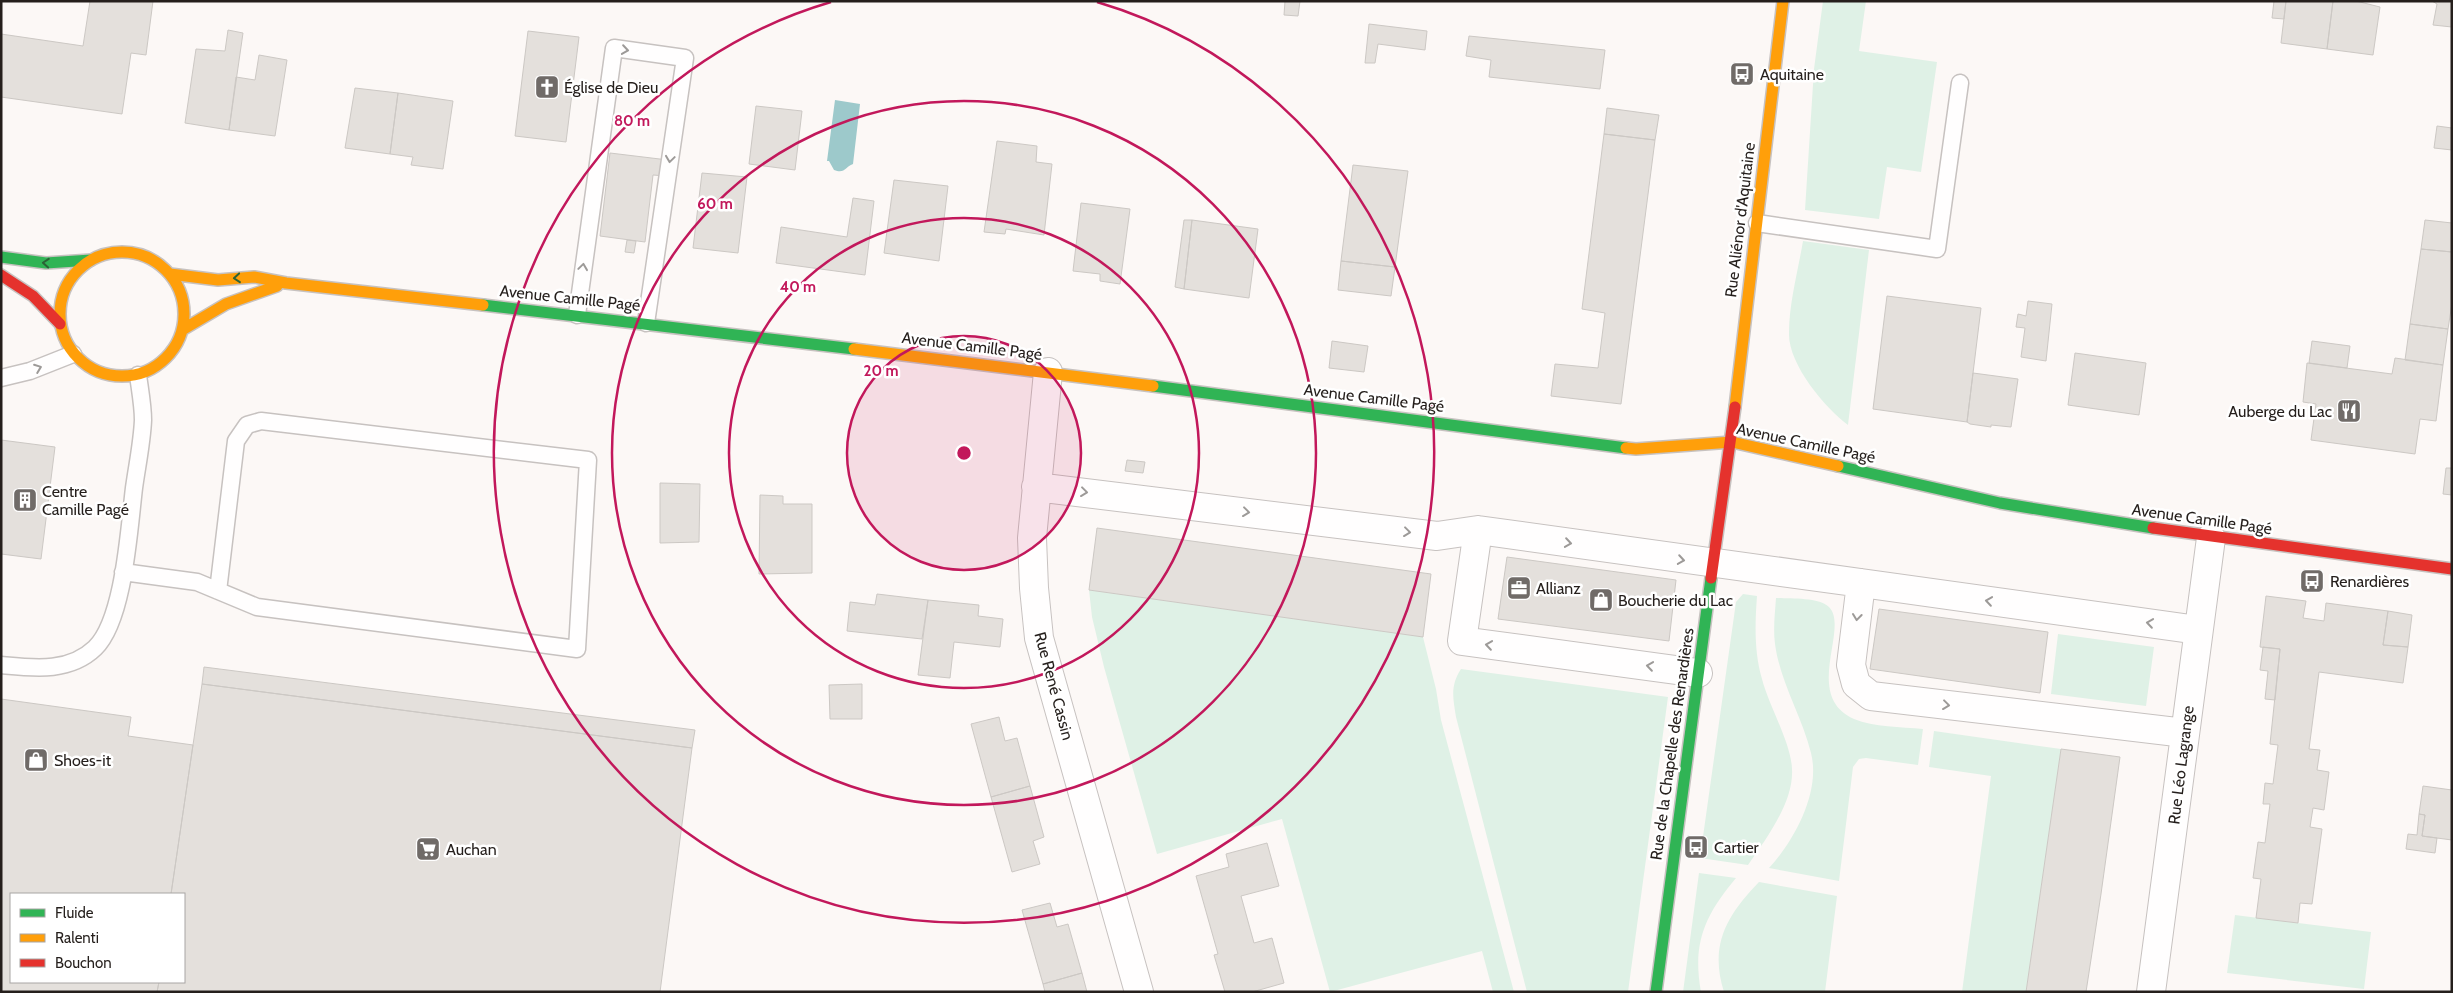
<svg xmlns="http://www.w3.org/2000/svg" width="2453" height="993" viewBox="0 0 2453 993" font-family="Cabin,sans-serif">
	<rect width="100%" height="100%" fill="#fcf8f6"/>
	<path fill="#dff1e6" d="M1823 1H1866L1859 51 1937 62 1921 172 1887 167 1879 219 1805 210 1814 69Z
		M1803 241 1869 250 1848 425C1825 408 1788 364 1789 333 1789 303 1798 271 1803 241Z
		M1089 590 1423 637 1436 689 1441 720 1514 992H1493L1482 951 1330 992 1282 819 1157 854 1104 667 1092 617Z
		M1743 594 1757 596C1755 623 1754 652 1762 679 1769 706 1791 743 1792 769 1794 802 1766 839 1748 865L1700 858 1736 602Z
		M1776 598C1790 599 1818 597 1829 607 1850 628 1802 696 1854 719 1874 727 1901 727 1923 729L1918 765 1866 758 1859 759 1853 767 1839 881 1769 868C1794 841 1821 792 1811 753 1802 716 1780 682 1775 644 1773 629 1775 613 1776 598Z
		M2058 634 2154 647 2146 706 2051 694Z
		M1461 669 1668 697 1628 992H1527L1456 717C1453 698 1450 686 1461 669Z
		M1934 731 2061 749 2026 992H1962L1991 776 1929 767Z
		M1699 873 1736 878C1705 915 1692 943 1701 992H1683Z
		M1759 882 1837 896 1825 992H1724C1709 945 1727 915 1759 882Z
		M2235 915 2371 932 2364 989 2227 973Z"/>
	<path fill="#9dc9cb" d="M835 100 860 104 853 164C845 167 845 174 834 170L829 161H827Z"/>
	<path fill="#e4e0dc" stroke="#ccc8c4" d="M90 1H153L146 55 131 53 122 114 1 97V34L83 46Z
		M1285 1H1300L1298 16 1284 15Z
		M2274 1H2286L2284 19 2272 18Z
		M2286 1H2333L2327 49 2281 43Z
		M2333 1H2356L2380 7 2373 55 2327 49Z
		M2432 1H2452V27L2433 25 2437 4Z
		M1369 24 1427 31 1425 50 1378 44 1375 63H1365Z
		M228 30 243 33 229 130 185 123 196 49 225 51Z
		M528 31 579 37 566 142 515 136Z
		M1469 36 1605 50 1600 89 1489 77 1491 60 1466 56Z
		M259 55 287 60 275 136 229 130 236 77 255 80Z
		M355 88 398 93 390 154 345 148Z
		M398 93 453 101 443 169 411 165 413 157 390 154Z
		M756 106 802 111 795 170 749 164Z
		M1607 108 1659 115 1655 140 1604 134Z
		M2437 126 2452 128V150L2434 148Z
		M1604 134 1655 140 1621 404 1551 396 1555 364 1598 368 1605 313 1582 309Z
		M997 141 1037 146 1036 162 1052 164 1044 235 1006 229 1005 234 984 232Z
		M610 153 668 160 666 176 653 175 645 242 600 236Z
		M1353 165 1408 171 1395 267 1341 261Z
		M702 173 747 177 738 253 693 248Z
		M894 180 948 186 939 261 884 253Z
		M853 198 874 201 865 275 776 263 781 227 847 237Z
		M1081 203 1130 209 1120 284 1100 281V274L1073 271Z
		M1184 220H1192L1184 289 1175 287Z
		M1192 220 1258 229 1249 298 1184 289Z
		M2425 220 2452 223V252L2421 249Z
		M627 240 636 241 634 253 625 252Z
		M2421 249 2452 252V303L2448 329 2410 324Z
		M1341 261 1395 267 1391 296 1338 290Z
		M1887 296 1981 308 1967 422 1873 409Z
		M2028 301 2052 304 2046 361 2021 357 2025 328 2016 327 2018 314 2026 316Z
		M2410 324 2448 329 2443 365 2405 360Z
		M1332 341 1368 346 1364 372 1329 368Z
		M2312 341 2350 346 2347 368 2309 363Z
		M2075 353 2146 363 2139 415 2068 405Z
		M2395 358 2443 365 2436 421 2420 419 2415 454 2311 440 2316 404 2303 402 2307 363 2392 374Z
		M1973 373 2018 379 2011 427 1991 425V427L1970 424 1967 422Z
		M1 440 55 447 41 559 1 554Z
		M1127 460 1145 462 1143 473 1125 471Z
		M2446 468H2452V495L2443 494Z
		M660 483 700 484 699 542 660 543Z
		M760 495 783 496V504H812V573L759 574Z
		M1097 528 1431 574 1423 637 1089 590Z
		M1507 557 1676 580 1669 641 1498 619Z
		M877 594 928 600 922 639 847 631 850 602 875 605Z
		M2266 596 2306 601 2303 618 2324 621 2326 603 2388 611 2383 645 2408 647 2403 683 2319 672 2309 749 2320 750 2317 770 2329 772 2324 810 2313 808 2310 827 2322 829 2312 904 2300 903 2298 923 2256 918 2261 879 2253 878 2258 842 2265 843 2270 804H2263L2265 783 2273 784 2278 745 2270 744 2280 649 2260 647Z
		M928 600 979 605 978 616 1003 619 1000 647 954 642 950 678 918 675Z
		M1879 609 2048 632 2040 693 1870 669Z
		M2388 611 2412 615 2408 647 2383 645Z
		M2263 647 2280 649 2275 700 2265 699 2268 671 2260 670Z
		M204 667 695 730 692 748 202 684Z
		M202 684 692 748 660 992H157L159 982H184V894H171Z
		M862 684V719H830L829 685Z
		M1 699 131 717 128 736 193 745 171 894H11V982H159L157 992H1Z
		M999 717 1005 741 1017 738 1030 786 991 797 971 724Z
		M2061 749 2120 757 2101 894 2086 992H2026Z
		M1030 786 1044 837 1033 841 1040 864 1012 872 991 797Z
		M2423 786 2452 790V840L2422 836 2425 815 2419 814Z
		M2419 814 2425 815 2422 836 2437 838 2435 853 2406 849 2408 834 2417 835Z
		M1267 843 1279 886 1241 896 1254 943 1272 938 1284 983 1252 992H1225L1214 955 1218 954 1196 876 1229 867 1226 854Z
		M1050 903 1057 927 1068 924 1082 973 1043 984 1022 910Z
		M1082 973 1087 992H1045L1043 984Z"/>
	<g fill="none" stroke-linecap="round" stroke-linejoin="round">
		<defs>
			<path id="lane" d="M1757 223 1937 249 1960 83
				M577 315 614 48 685 58 646 323
				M1 378 30 371 73 354
				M123 572 197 582 257 607 577 649 588 460 261 421 247 425 236 441 218 591
				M1 665C33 668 69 673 95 648 124 620 129 529 134 488 137 466 142 443 143 420 143 406 140 390 138 375"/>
			<path id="street" d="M1048 372 1032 538 1034 588 1039 638 1139 992
				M1036 487 1437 536 1478 530 1861 583
				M1478 530 1462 641 1698 673
				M2185 733 1871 696 1856 684 1851 665 1861 583 2198 630
				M2151 992 2211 538"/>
			<path id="fast" d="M1 257 46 263 91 260
				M483 305 854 349
				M1153 386 1626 448
				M1838 466 2000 503 2153 528
				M1656 992 1711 578"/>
			<path id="slow" d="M60 314a62 62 0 1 1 124 0a62 62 0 1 1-124 0Z
				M170 274 218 280 254 277 286 283 483 305
				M182 330 226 304 277 286
				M854 349 1153 386
				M1735 407 1783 1
				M1626 448 1636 449 1732 442 1838 466"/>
			<path id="jam" d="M1 275 33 296 60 324
				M2153 528 2452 569
				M1711 578 1735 407"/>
		</defs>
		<use href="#lane" stroke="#c7c2c0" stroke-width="19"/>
		<use href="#street" stroke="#c7c2c0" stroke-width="30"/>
		<use href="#fast" stroke="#c7c2c0" stroke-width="14"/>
		<use href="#slow" stroke="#c7c2c0" stroke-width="14"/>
		<use href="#jam" stroke="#c7c2c0" stroke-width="14"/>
		<use href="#lane" stroke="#fffefe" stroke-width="16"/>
		<use href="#street" stroke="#fffefe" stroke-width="28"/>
		<use href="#fast" stroke="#30b455" stroke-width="11"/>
		<use href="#slow" stroke="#ff9f0a" stroke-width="11"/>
		<use href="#jam" stroke="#e5322d" stroke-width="11"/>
	</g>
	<defs><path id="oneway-chevron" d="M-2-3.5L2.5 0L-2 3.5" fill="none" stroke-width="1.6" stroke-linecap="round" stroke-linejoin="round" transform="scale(1.25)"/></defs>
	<g stroke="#9d9a98">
		<use href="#oneway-chevron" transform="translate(625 50) rotate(8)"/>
		<use href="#oneway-chevron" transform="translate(670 159) rotate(98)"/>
		<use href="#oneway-chevron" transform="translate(583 267) rotate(-82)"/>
		<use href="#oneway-chevron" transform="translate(38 368) rotate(-21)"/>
		<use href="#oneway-chevron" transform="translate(1084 492) rotate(7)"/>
		<use href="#oneway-chevron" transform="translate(1246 512) rotate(7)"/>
		<use href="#oneway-chevron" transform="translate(1407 532) rotate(7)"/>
		<use href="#oneway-chevron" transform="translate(1568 543) rotate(8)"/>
		<use href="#oneway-chevron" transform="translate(1681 560) rotate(9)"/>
		<use href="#oneway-chevron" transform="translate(1989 601) rotate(-172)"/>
		<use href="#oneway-chevron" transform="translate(1857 617) rotate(97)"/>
		<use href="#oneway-chevron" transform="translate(2150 623) rotate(-172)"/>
		<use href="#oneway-chevron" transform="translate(1489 645) rotate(-172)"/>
		<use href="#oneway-chevron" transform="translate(1650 666) rotate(-172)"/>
		<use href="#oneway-chevron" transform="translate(1946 705) rotate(7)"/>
	</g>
	<g stroke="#2a6236">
		<use href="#oneway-chevron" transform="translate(46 263) rotate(-176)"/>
		<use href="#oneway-chevron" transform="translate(237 278) rotate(175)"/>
	</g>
	<circle cx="964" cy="453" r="117" fill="#c2185b" fill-opacity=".12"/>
	<g fill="none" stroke="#c2185b" stroke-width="2.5">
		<circle cx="964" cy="453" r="117"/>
		<circle cx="964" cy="453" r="235"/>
		<circle cx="964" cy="453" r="352"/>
		<path d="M1097 2A470 470 0 1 1 831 2"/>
	</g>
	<defs>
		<symbol id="bus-square" viewBox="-11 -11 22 22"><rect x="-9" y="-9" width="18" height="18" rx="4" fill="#706b68" stroke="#fff"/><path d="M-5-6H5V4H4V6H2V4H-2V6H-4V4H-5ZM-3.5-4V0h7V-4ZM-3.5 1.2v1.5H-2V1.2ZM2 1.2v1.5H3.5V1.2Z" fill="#fff"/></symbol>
		<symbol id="church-square" viewBox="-11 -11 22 22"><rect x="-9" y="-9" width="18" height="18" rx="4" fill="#706b68" stroke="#fff"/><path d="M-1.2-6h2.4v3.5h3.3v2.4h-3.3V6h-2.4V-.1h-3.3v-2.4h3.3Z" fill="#fff"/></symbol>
		<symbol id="restaurant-square" viewBox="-11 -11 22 22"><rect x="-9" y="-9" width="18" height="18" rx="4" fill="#706b68" stroke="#fff"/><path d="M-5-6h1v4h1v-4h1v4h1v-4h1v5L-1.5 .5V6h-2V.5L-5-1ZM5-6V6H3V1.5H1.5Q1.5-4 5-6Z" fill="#fff"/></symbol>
		<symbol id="building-square" viewBox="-11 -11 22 22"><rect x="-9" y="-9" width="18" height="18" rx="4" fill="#706b68" stroke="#fff"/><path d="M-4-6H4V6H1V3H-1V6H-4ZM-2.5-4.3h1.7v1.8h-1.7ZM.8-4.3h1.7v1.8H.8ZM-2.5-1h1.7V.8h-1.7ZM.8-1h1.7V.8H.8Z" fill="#fff"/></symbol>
		<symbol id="office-square" viewBox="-11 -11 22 22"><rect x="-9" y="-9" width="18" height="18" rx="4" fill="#706b68" stroke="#fff"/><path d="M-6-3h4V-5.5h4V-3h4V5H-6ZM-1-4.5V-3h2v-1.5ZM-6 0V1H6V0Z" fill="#fff"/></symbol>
		<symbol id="shop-square" viewBox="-11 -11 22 22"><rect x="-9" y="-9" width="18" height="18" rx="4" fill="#706b68" stroke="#fff"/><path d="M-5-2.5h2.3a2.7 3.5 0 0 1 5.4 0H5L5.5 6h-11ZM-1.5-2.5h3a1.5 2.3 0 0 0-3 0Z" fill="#fff"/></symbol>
		<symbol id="supermarket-square" viewBox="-11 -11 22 22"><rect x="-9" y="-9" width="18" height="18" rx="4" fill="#706b68" stroke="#fff"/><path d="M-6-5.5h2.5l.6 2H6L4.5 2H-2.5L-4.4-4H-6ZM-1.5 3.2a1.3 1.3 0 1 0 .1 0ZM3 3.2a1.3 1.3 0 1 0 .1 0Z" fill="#fff"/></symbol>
	</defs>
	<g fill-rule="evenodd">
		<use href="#bus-square" x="1728" y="60" width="28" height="28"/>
		<use href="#church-square" x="533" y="73" width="28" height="28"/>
		<use href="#restaurant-square" x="2335" y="397" width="28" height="28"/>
		<use href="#building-square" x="11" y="486" width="28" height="28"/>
		<use href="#bus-square" x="2298" y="567" width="28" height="28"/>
		<use href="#office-square" x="1505" y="574" width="28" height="28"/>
		<use href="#shop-square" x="1587" y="586" width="28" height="28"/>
		<use href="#shop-square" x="22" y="746" width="28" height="28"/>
		<use href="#bus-square" x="1682" y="833" width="28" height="28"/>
		<use href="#supermarket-square" x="414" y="835" width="28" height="28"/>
	</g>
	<g text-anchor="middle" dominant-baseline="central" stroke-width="5" stroke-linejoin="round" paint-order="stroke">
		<g font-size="16" fill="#251f1c" stroke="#fff" text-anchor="start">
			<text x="1760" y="74">Aquitaine</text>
			<text x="564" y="87">Église de Dieu</text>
			<text x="2332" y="411" text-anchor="end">Auberge du Lac</text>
			<text x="42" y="491">Centre<tspan x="42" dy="18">Camille Pagé</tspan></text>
			<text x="2330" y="581">Renardières</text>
			<text x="1536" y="588">Allianz</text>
			<text x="1618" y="600">Boucherie du Lac</text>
			<text x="54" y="760">Shoes-it</text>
			<text x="1714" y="847">Cartier</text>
			<text x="446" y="849">Auchan</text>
		</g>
		<g font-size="16" fill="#251f1c" stroke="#fff">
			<text transform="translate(1740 220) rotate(-83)">Rue Aliénor d'Aquitaine</text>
			<text transform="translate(570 298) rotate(6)">Avenue Camille Pagé</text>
			<text transform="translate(972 346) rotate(7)">Avenue Camille Pagé</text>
			<text transform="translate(1374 398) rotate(7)">Avenue Camille Pagé</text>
			<text transform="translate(1806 443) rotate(12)">Avenue Camille Pagé</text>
			<text transform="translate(2202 519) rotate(8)">Avenue Camille Pagé</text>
			<text transform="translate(1054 686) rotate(75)">Rue René Cassin</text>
			<text transform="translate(1672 744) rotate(-82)">Rue de la Chapelle des Renardières</text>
			<text transform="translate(2181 765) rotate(-83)">Rue Léo Lagrange</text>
		</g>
	</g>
	<circle cx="964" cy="453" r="8" fill="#c2185b" stroke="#fff" stroke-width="2.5"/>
	<g font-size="15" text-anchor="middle" font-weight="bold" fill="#c2185b" stroke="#fff" stroke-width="5" stroke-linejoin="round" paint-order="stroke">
		<text x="632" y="126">80 m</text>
		<text x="715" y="209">60 m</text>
		<text x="798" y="292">40 m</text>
		<text x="881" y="376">20 m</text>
	</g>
	<rect width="2453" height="993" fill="none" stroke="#251f1c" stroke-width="5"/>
	<rect x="10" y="893" width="175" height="90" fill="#ffffff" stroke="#a8a5a4"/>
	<rect x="20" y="909" width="25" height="8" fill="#30b455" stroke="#a8a5a4"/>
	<text x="55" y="918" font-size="15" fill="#251f1c">Fluide</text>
	<rect x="20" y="934" width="25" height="8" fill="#ff9f0a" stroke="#a8a5a4"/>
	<text x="55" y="943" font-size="15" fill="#251f1c">Ralenti</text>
	<rect x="20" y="959" width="25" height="8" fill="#e5322d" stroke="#a8a5a4"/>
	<text x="55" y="968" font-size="15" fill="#251f1c">Bouchon</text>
</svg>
